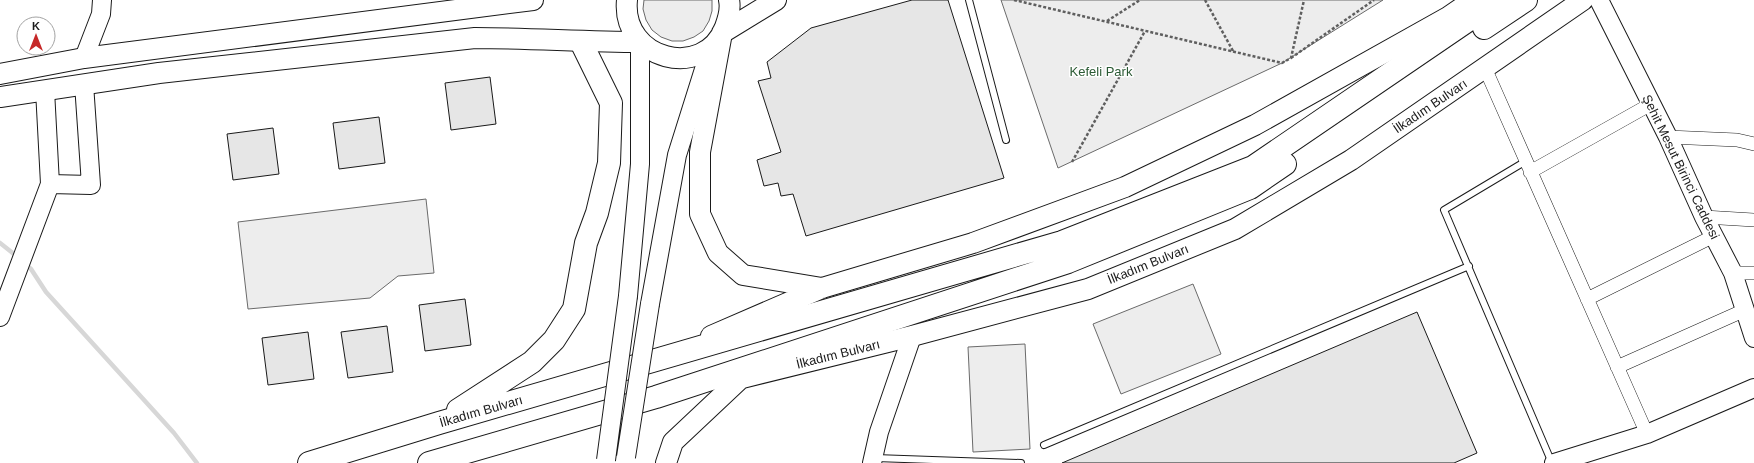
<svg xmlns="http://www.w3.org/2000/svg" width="1754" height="463" viewBox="0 0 1754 463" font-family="Helvetica,sans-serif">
	<rect width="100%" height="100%" fill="#fff"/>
	<path fill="#ededed" stroke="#6a6a6a" d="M644 0H712V11L709 21 703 31 694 37 683 41H672L661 37 652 30 646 20 643 9Z
		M1001 0H1383L1282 63 1058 168Z
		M426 199 434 273 398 276 370 298 248 309 238 222Z
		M1193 284 1221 354 1121 394 1093 324Z
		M1025 344 1030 449 973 452 968 347Z"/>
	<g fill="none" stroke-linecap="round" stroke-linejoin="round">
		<path stroke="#d7d7d7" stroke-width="4.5" d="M0 243 19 258
			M24 263 31 269 46 292 174 433 197 463"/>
	</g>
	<path fill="#e6e6e6" stroke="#1a1a1a" d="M912 0H948L1004 178 806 236 793 194 781 196 778 183 764 186 757 160 781 152 758 81 771 78 767 62 811 28Z
		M490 77 496 124 451 130 445 83Z
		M379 117 385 163 339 169 333 123Z
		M273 128 279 174 233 180 227 134Z
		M465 299 471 345 425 351 419 305Z
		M1417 312 1477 453 1454 463H1062Z
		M387 326 393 372 348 378 341 332Z
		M308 332 314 379 268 385 262 338Z"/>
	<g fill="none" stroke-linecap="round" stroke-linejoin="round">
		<defs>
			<path id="lane" d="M969 0 1006 140
				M1526 161 1444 210 1552 463
				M1044 445 1469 266
				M875 458 1021 463"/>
			<path id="street" d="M1485 68 1647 434
				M1668 137 1737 140 1754 144
				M1530 172 1651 104
				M1704 217 1754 220
				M1733 273H1754
				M1587 299 1714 236
				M1617 367 1745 310"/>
			<path id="secondary" d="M1599 0 1668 137 1704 217 1733 273 1754 338
				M84 58 101 14 102 0
				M50 184 91 185 84 84
				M628 296 640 164V42
				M650 304 677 155 705 66 717 42
				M0 317 50 184 45 90
				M872 463 879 432 912 336
				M1554 463 1647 434 1754 388"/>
			<path id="primary" d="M627 0C621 60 704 81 725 27 728 19 731 9 729 0
				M776 0 722 33 700 152V214L718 253 743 275 822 288
				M0 74 84 58 533 0
				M0 97 159 73 475 38C530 38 585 42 640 42
				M711 336 822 288 973 243 1125 187 1255 125 1448 17 1473 0
				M742 378 912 336 1088 289 1235 229 1351 160 1583 0
				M666 463 673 442 740 379"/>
			<path id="highway" d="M1484 28 1526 0
				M458 410 532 362 554 340 574 309 586 243 597 213 609 163 611 103 581 42
				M309 463 439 423 1062 242 1253 167 1498 0
				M429 463 656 397 1068 262 1250 188 1285 164"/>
		</defs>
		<use href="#lane" stroke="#1a1a1a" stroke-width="8"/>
		<use href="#street" stroke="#1a1a1a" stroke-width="14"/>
		<use href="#secondary" stroke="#1a1a1a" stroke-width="20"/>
		<use href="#primary" stroke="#1a1a1a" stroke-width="22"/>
		<use href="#highway" stroke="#1a1a1a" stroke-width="24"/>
		<path stroke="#5f5f5f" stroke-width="2.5" stroke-dasharray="3 2" stroke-linecap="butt" d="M1014 0 1282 63 1291 58 1304 0
			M1205 0 1233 51
			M1107 21 1140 0
			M1291 58 1374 0
			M1072 162 1145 31"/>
		<use href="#lane" stroke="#fff" stroke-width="6"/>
		<use href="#street" stroke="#fff" stroke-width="13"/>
		<use href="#secondary" stroke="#fff" stroke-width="18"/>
		<use href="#primary" stroke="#fff" stroke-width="20"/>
		<use href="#highway" stroke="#fff" stroke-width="22"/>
		<defs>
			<path id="secondary-bridge" d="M626 457 650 304
				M606 460 628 296"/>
		</defs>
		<use href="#secondary-bridge" stroke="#1a1a1a" stroke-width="20" stroke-linecap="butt"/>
		<use href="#secondary-bridge" stroke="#fff" stroke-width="18"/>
	</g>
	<g text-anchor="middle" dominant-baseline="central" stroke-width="3" stroke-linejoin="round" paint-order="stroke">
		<g font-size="13" fill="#2b5a34" stroke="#fff">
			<text x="1101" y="71">Kefeli Park</text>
		</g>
		<g font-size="13" fill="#1a1a1a" stroke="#fff">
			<text transform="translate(1430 106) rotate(-34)">İlkadım Bulvarı</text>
			<text transform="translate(1681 167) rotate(64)">Şehit Mesut Birinci Caddesi</text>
			<text transform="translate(1148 264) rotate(-22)">İlkadım Bulvarı</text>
			<text transform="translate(838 354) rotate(-14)">İlkadım Bulvarı</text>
			<text transform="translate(481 411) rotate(-16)">İlkadım Bulvarı</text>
		</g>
	</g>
	<g transform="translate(36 36)"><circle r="19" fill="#ffffff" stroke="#a3a3a3"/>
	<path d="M0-3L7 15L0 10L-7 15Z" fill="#c62828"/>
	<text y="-6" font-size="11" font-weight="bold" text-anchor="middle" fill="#1a1a1a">K</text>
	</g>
</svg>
